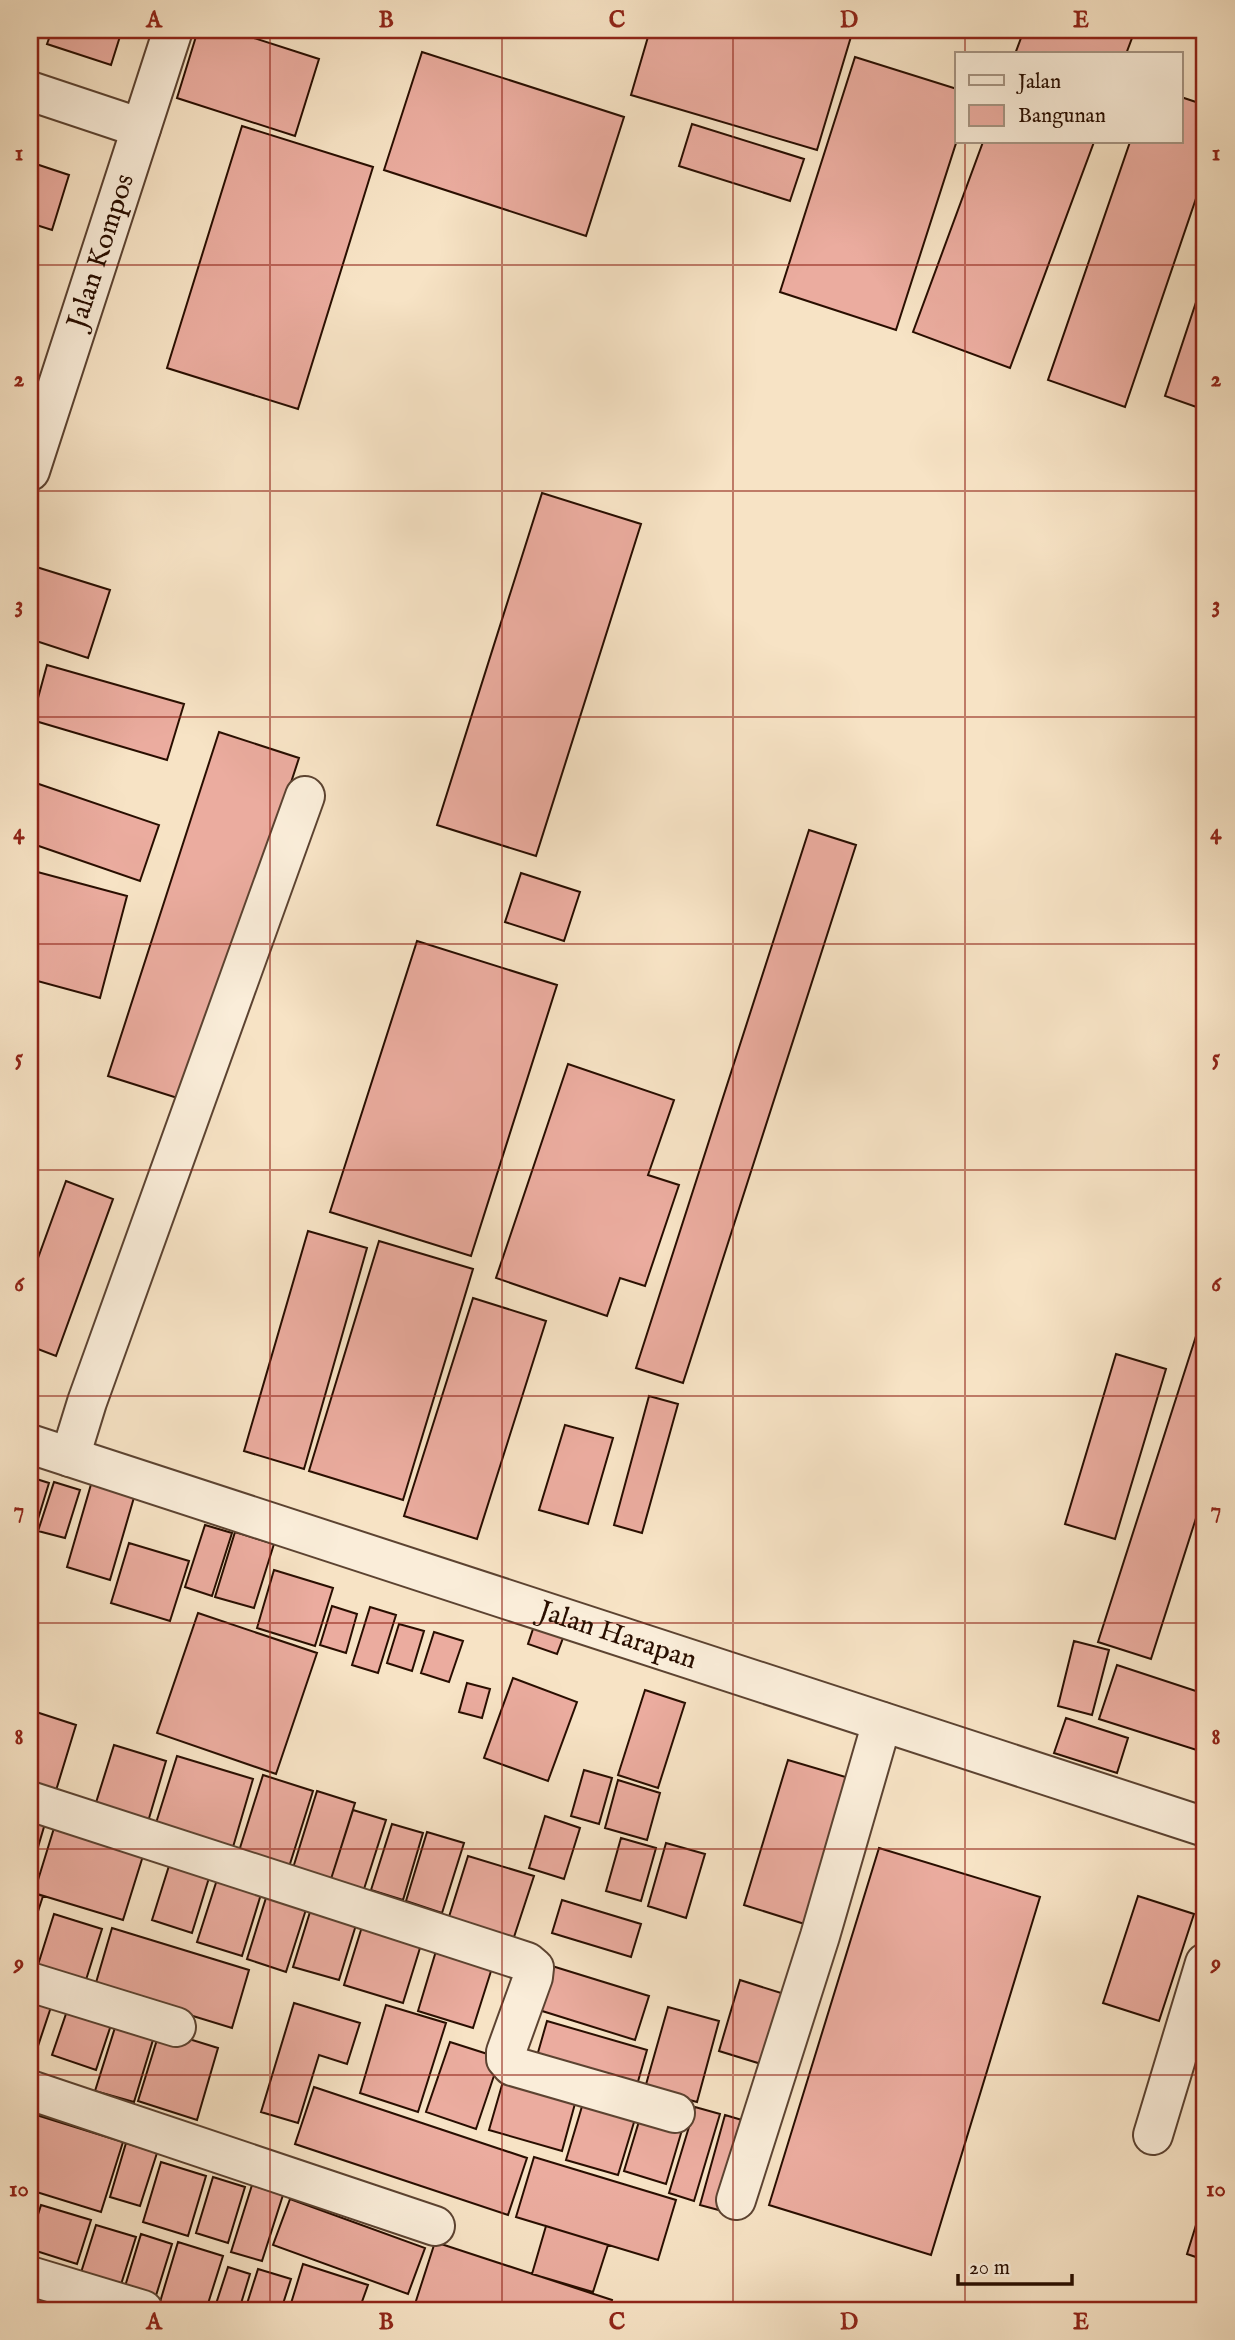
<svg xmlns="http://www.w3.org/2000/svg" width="1235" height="2340" viewBox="0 0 1235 2340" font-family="'IM FELL English',serif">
	<rect width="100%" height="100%" fill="#f7e3c5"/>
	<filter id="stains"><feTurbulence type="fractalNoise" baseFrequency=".00286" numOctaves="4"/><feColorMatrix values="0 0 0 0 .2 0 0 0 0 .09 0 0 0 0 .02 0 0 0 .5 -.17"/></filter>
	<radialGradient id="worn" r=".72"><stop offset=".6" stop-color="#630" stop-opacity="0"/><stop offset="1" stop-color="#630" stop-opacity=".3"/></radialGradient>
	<path fill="#ebac9f" stroke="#290e00" stroke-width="2" d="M52 30H122L111 65 47 44Z
		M198 30H229L319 59 295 136 177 98Z
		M650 30H853L817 150 631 95Z
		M1024 30H1135L1126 54H1015Z
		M422 52 624 117 586 236 384 170Z
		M855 57 957 89V140L896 330 780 292Z
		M1181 97 1205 105V172L1125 407 1048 380 1130 142H1181Z
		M692 124 804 159 790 201 679 166Z
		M242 126 373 167 298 409 167 368Z
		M983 142H1094L1010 368 913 332Z
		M30 162 69 175 52 230 30 223Z
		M1205 275V410L1165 396Z
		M542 493 641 524 536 856 437 825Z
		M30 565 110 590 88 658 30 639Z
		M47 665 184 704 167 760 32 720Z
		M219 732 299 758 187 1101 108 1076Z
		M30 781 159 825 140 881 30 843Z
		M809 830 856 845 683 1383 636 1368Z
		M30 870 127 896 100 998 30 979Z
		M521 873 580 892 564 941 505 922Z
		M417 941 557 985 471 1256 330 1212Z
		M568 1064 674 1100 648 1175 679 1185 645 1286 620 1278 607 1316 496 1278Z
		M66 1181 113 1199 56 1356 30 1346V1280Z
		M308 1231 367 1248 304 1469 244 1451Z
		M379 1241 473 1269 403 1500 309 1471Z
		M473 1298 546 1321 477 1539 404 1516Z
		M1205 1308V1490L1151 1659 1098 1642Z
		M1116 1354 1166 1369 1115 1539 1065 1524Z
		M649 1396 678 1404 642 1533 614 1525Z
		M565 1425 613 1438 588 1524 539 1510Z
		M30 1477 49 1483 30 1545Z
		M92 1481 135 1494 110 1580 67 1567Z
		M54 1482 80 1490 65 1538 38 1531Z
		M205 1525 232 1533 212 1596 185 1587Z
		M235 1532 274 1544 254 1608 215 1597Z
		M129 1543 189 1561 170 1621 111 1603Z
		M274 1570 333 1588 315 1646 257 1628Z
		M332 1606 357 1614 346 1653 320 1645Z
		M370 1607 396 1615 378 1673 352 1665Z
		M198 1613 317 1653 276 1774 157 1733Z
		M536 1620 566 1630 557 1654 528 1644Z
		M399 1624 424 1631 412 1671 387 1663Z
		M434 1632 463 1641 449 1682 421 1673Z
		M1074 1641 1109 1650 1092 1715 1058 1706Z
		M1117 1665 1205 1694V1746L1203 1752 1099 1719Z
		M513 1678 577 1702 548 1781 484 1758Z
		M467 1683 490 1689 482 1718 459 1712Z
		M645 1690 685 1703 658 1788 618 1775Z
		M30 1710 76 1725 54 1797 30 1790Z
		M1066 1718 1128 1738 1117 1773 1054 1753Z
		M114 1745 166 1761 147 1825 94 1809Z
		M177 1756 253 1779 233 1847 156 1823Z
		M788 1760 859 1781 814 1927 744 1905Z
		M584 1770 612 1778 599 1824 571 1816Z
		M263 1775 313 1791 289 1867 239 1851Z
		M618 1780 660 1793 647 1840 605 1828Z
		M317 1791 355 1803 331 1879 293 1868Z
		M30 1803 49 1810 30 1874Z
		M353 1810 386 1820 364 1889 331 1879Z
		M58 1815 147 1843 123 1920 34 1893Z
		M545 1816 580 1828 564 1879 529 1868Z
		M392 1824 423 1833 403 1900 371 1890Z
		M427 1832 464 1843 442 1913 406 1901Z
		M621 1838 656 1848 641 1901 606 1891Z
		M666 1843 705 1854 686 1918 648 1906Z
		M879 1848 1040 1897 931 2255 769 2205Z
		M173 1853 213 1865 192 1933 152 1920Z
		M468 1856 534 1876 513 1940 448 1920Z
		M222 1864 266 1878 242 1956 197 1942Z
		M270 1885 310 1897 286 1972 247 1959Z
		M30 1892 43 1896 30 1936Z
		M1138 1896 1194 1914 1159 2021 1103 2003Z
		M314 1899 360 1912 339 1980 293 1967Z
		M562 1900 641 1924 631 1957 552 1933Z
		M54 1914 102 1929 85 1983 37 1968Z
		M365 1917 424 1935 403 2003 344 1985Z
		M112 1928 249 1970 232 2028 95 1986Z
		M436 1951 492 1968 473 2028 418 2011Z
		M552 1966 649 1996 635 2040 539 2010Z
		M740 1980 797 1998 774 2068 719 2051Z
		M30 1997 52 2004 30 2070Z
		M294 2003 360 2023 347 2064 319 2055 298 2123 261 2112Z
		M69 2005 113 2019 96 2070 52 2055Z
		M386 2005 446 2023 418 2112 360 2093Z
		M668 2007 719 2021 697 2102 645 2088Z
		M118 2018 156 2030 134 2102 95 2091Z
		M547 2021 647 2050 635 2092 535 2063Z
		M160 2030 218 2048 197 2120 138 2101Z
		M450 2042 500 2058 476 2129 426 2112Z
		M504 2078 576 2100 562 2151 489 2130Z
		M314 2087 527 2158 508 2215 295 2144Z
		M583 2103 635 2119 618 2175 566 2160Z
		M695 2107 720 2114 694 2201 669 2193Z
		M30 2113 123 2142 101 2212 30 2190Z
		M725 2115 752 2123 726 2212 700 2205Z
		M640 2118 682 2130 666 2184 624 2171Z
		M126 2143 157 2153 140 2206 110 2197Z
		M534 2157 676 2200 658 2260 516 2217Z
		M161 2162 206 2176 188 2236 143 2222Z
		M213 2177 245 2187 228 2243 196 2233Z
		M252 2185 283 2195 262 2261 231 2252Z
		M1205 2196V2260L1187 2254Z
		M290 2199 425 2248 408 2294 273 2245Z
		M41 2205 91 2220 77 2264 30 2249V2240Z
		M96 2225 136 2237 118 2294 78 2282Z
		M546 2226 608 2245 593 2292 532 2274Z
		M141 2234 172 2244 154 2302 123 2293Z
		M178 2242 223 2256 206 2310H186L160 2302Z
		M435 2242 612 2300 609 2310H433L415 2304Z
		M303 2264 368 2285 359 2310H289Z
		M228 2267 250 2274 239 2310H214Z
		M258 2269 291 2279 281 2310H245Z
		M33 2287 108 2310H30V2297Z"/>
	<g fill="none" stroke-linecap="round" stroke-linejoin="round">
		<defs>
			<g id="minor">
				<path d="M30 91 141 128"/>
				<path id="s1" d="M30 471 173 30"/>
				<path id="s2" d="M30 1444 1205 1827"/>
				<path d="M70 1457 87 1402 305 796"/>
				<path d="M30 1801 527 1962 534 1968 533 1977 506 2052V2059L512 2066 675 2113"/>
				<path d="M30 1982 176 2027"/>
				<path d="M30 2090 435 2226"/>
				<path d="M1153 2135 1205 1963"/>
				<path d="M736 2200 820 1936 882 1722"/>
				<path d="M30 2276 143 2310"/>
			</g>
		</defs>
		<use href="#minor" stroke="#5c4331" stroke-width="42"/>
		<use href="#minor" stroke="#faedd9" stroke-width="38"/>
	</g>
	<path fill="none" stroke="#8f2418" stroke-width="2" stroke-opacity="0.55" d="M270 30V2310M502 30V2310M733 30V2310M965 30V54M965 142V2310M30 265H1205M30 491H1205M30 717H1205M30 944H1205M30 1170H1205M30 1396H1205M30 1623H1205M30 1849H1205M30 2075H1205"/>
	<g text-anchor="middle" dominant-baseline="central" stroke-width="5" stroke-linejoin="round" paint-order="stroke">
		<g font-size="28" fill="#290e00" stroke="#faedd9">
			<text stroke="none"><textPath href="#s1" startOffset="231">Jalan Kompos</textPath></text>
			<text stroke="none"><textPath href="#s2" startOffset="618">Jalan Harapan</textPath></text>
		</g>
	</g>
	<rect width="1235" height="2340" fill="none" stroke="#f7e3c5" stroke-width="77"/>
	<rect x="955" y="52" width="228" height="91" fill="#faedd9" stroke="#a69482" stroke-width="2"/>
	<rect x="969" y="75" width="35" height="10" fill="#faedd9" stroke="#a69482" stroke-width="2"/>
	<text x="1018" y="88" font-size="21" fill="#290e00">Jalan</text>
	<rect x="969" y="105" width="35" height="21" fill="#ebac9f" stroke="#a69482" stroke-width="2"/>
	<text x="1018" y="122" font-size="21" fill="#290e00">Bangunan</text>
	<path d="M958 2274v10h114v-10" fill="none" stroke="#290e00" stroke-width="3.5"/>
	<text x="969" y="2274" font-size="21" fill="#290e00" stroke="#faedd9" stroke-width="5" paint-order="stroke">20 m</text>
	<rect x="38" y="38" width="1158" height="2264" fill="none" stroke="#8f2418" stroke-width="2.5"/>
	<g font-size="23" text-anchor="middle" font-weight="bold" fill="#8f2418">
		<text x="154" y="27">A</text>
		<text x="386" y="27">B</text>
		<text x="617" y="27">C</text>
		<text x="849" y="27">D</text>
		<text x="1081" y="27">E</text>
		<text x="19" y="160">1</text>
		<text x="1216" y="160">1</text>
		<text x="19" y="386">2</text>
		<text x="1216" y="386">2</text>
		<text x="19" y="612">3</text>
		<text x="1216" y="612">3</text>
		<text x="19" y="839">4</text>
		<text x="1216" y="839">4</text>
		<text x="19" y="1065">5</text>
		<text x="1216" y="1065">5</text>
		<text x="19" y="1291">6</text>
		<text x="1216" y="1291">6</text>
		<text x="19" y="1517">7</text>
		<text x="1216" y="1517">7</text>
		<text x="19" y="1744">8</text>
		<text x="1216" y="1744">8</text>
		<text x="19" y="1970">9</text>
		<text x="1216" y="1970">9</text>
		<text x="19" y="2196">10</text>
		<text x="1216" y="2196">10</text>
		<text x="154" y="2329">A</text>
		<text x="386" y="2329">B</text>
		<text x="617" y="2329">C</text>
		<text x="849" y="2329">D</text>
		<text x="1081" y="2329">E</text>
	</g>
	<rect width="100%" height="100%" filter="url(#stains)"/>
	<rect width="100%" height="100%" fill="url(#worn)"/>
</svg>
